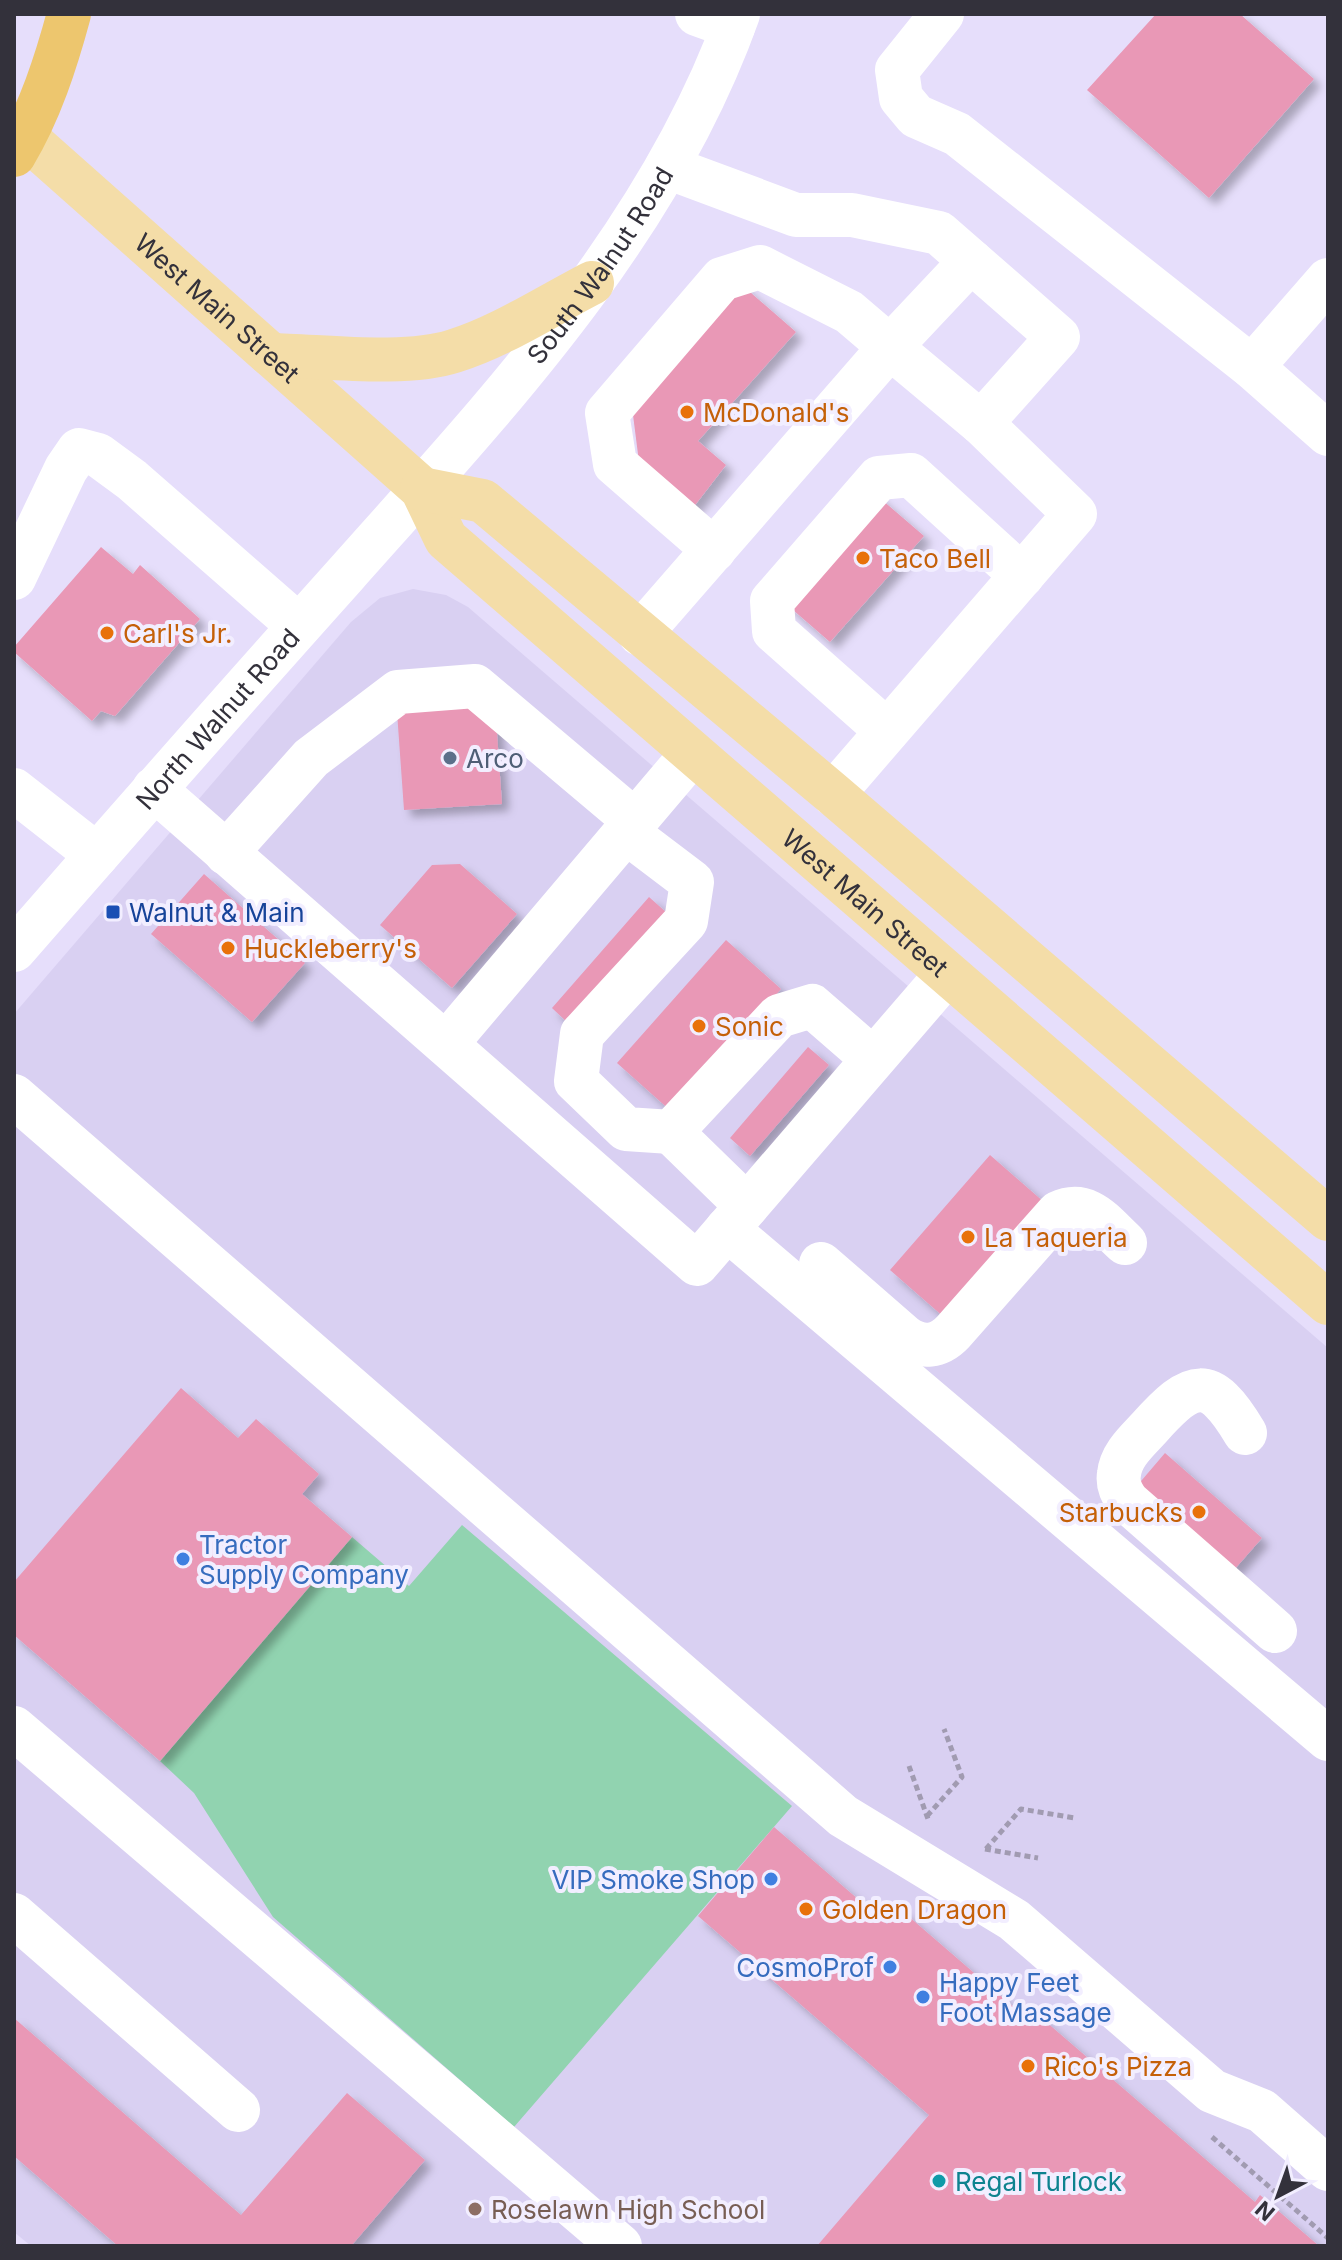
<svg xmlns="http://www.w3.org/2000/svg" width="1342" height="2260" viewBox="0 0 1342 2260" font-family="Inter,sans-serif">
	<defs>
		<filter id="shadow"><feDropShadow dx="7" dy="7" stdDeviation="4" flood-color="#0004"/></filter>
	</defs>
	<rect width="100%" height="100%" fill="#e6defb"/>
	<path fill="#d9d0f2" d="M413 589 446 595 468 607 1328 1348V2246H31L14 2232V1014L351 622 380 598Z"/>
	<path fill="#91d3b0" d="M462 1525 792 1806 514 2127 273 1917 194 1793 160 1761 352 1537 409 1586Z"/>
	<path fill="#e998b6" filter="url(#shadow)" d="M1156 14H1240L1314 79 1209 198 1087 90Z
		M735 279 796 332 698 441 726 465 692 509 639 462 633 415Z
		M874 493 924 536 830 642 785 603Z
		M101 547 133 574 140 565 200 619 115 716 101 711 92 721 14 652V647Z
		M495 705 502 804 404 810 397 712Z
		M460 864 517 914 452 988 380 925 432 865Z
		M204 874 305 963 252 1022 151 934Z
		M649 897 667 913 569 1024 552 1008Z
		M726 940 781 989 672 1112 617 1063Z
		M808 1047 829 1065 750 1156 730 1138Z
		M990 1155 1045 1203 945 1318 890 1270Z
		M181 1388 238 1438 256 1419 319 1474 302 1494 352 1537 160 1761 14 1635V1582Z
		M1165 1453 1262 1538 1233 1571 1136 1487Z
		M774 1827 887 1924 900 1909 1017 2010 1023 2002 1255 2202 1260 2195 1319 2246H817L929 2115 698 1916Z
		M14 2018 241 2215 347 2093 425 2160 351 2246H118L14 2156Z"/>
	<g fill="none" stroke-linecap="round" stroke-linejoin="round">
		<path stroke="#a19bb1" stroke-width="5" stroke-dasharray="6 4" stroke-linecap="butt" d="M909 1766 928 1819
			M927 1816 962 1777 944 1729
			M985 1849 1038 1858
			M986 1849 1021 1809 1075 1818
			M1212 2137 1328 2238"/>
		<g stroke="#fff" stroke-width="44">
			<path d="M697 14 733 27"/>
			<path d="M942 14 897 70 901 98 916 116 957 134 1252 367 1328 434"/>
			<path d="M667 167 796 215H852L939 233 1058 337 981 423"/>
			<path d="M1252 367 1328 280"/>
			<path d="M714 550 615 464 607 413 722 279 760 267 849 312 890 347 971 261"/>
			<path d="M14 578 66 469 79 450 98 455 132 480 299 626"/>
			<path d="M640 634 890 347 981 423 1075 514 833 794"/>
			<path d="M887 731 774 631 772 601 879 478 911 475 1022 576"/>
			<path d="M154 789 697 1264 947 974"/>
			<path d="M14 790 97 855"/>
			<path d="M626 832 692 882 686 921 582 1034 576 1081 626 1129 671 1132 779 1016 812 1006 873 1059"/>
			<path d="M226 853 311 758 398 692 475 686 635 821"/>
			<path id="s1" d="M14 950C124 824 234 699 346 574 498 403 660 233 738 14"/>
			<path d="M446 1044 692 754"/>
			<path d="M14 1096 843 1816 1014 1920 1212 2091 1262 2111 1328 2169"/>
			<path d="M671 1132 747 1206"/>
			<path d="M727 1229 1328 1739"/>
			<path d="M821 1264 905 1337C922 1349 939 1347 953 1332L1058 1213C1088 1199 1104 1224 1125 1243"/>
			<path d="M1245 1433C1210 1374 1192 1380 1149 1428 1136 1442 1121 1455 1119 1474 1117 1485 1122 1494 1128 1502L1275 1631"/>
			<path d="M14 1728 620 2246"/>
			<path d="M14 1915 238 2110"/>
		</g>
		<g stroke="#f4dda8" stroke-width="44">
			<path id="s2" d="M14 127 422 489 446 539 1328 1303"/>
			<path d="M271 355C324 356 404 367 454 351 502 336 547 306 592 283"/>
			<path d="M422 489 483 501 833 794 1328 1219"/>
		</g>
		<path stroke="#edc66e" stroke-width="44" d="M14 155C40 112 56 62 69 14"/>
	</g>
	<g fill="#e8710a" stroke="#f2eeff" stroke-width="3">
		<circle cx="687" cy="412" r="8"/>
		<circle cx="863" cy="558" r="8"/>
		<circle cx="107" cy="633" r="8"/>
		<circle cx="228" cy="948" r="8"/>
		<circle cx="699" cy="1026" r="8"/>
		<circle cx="968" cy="1237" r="8"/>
		<circle cx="1199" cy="1512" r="8"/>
		<circle cx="806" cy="1909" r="8"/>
		<circle cx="1028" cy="2066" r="8"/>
	</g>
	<circle fill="#5c6f8a" stroke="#f2eeff" stroke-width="3" cx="450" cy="758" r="8"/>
	<rect fill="#1a4fb4" stroke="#f2eeff" stroke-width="3" x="105" y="904" width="16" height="16" rx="4"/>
	<g fill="#3f7fe0" stroke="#f2eeff" stroke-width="3">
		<circle cx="183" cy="1559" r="8"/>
		<circle cx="771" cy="1879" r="8"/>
		<circle cx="890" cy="1967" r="8"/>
		<circle cx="923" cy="1997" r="8"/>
	</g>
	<circle fill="#0f9aa8" stroke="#f2eeff" stroke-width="3" cx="939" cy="2181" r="8"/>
	<circle fill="#8d6e63" stroke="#f2eeff" stroke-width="3" cx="475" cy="2209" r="8"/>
	<g text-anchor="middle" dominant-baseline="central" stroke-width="8" stroke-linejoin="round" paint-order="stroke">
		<g font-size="26" fill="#33313b" stroke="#f2eeff">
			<text stroke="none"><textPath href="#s1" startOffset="902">South Walnut Road</textPath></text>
			<text stroke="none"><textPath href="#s2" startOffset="272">West Main Street</textPath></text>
			<text stroke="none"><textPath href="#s1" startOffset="308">North Walnut Road</textPath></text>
			<text stroke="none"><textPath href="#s2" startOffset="1156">West Main Street</textPath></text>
		</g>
		<g font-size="26" fill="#c56008" stroke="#f2eeff" text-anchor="start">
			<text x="703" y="412">McDonald's</text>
			<text x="879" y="558">Taco Bell</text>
			<text x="123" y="633">Carl's Jr.</text>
			<text x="244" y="948">Huckleberry's</text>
			<text x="715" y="1026">Sonic</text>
			<text x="984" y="1237">La Taqueria</text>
			<text x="1183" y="1512" text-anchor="end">Starbucks</text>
			<text x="822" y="1909">Golden Dragon</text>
			<text x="1044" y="2066">Rico's Pizza</text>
		</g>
		<g font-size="26" fill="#4e5e75" stroke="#f2eeff" text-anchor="start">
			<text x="466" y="758">Arco</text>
		</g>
		<g font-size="26" fill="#164399" stroke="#f2eeff" text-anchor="start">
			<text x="129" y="912">Walnut &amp; Main</text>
		</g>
		<g font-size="26" fill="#366cbe" stroke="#f2eeff" text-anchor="start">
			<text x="199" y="1544">Tractor<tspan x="199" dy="30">Supply Company</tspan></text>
			<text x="755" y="1879" text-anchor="end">VIP Smoke Shop</text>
			<text x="874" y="1967" text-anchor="end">CosmoProf</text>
			<text x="939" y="1982">Happy Feet<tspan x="939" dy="30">Foot Massage</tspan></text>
		</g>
		<g font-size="26" fill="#0d838f" stroke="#f2eeff" text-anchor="start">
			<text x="955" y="2181">Regal Turlock</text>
		</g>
		<g font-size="26" fill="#785e54" stroke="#f2eeff" text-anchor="start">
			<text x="491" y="2209">Roselawn High School</text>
		</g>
	</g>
	<rect width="1342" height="2260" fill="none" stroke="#33313b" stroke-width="32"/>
	<g transform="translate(1278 2196) rotate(221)" stroke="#f2eeff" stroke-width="6" paint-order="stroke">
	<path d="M0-6L14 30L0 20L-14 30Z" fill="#33313b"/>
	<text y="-12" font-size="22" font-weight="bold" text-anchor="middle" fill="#33313b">N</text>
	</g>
</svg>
